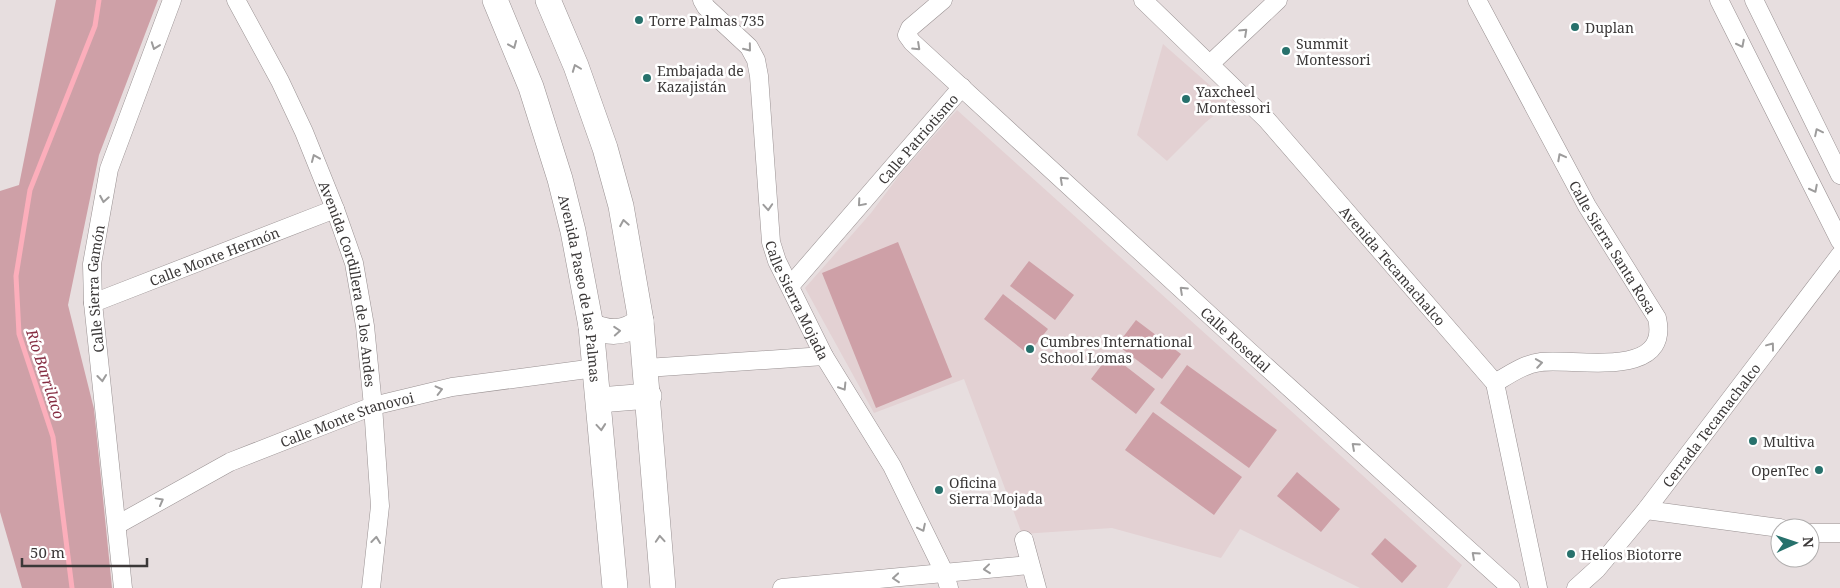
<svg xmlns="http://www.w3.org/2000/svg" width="1840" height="588" viewBox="0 0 1840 588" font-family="'Noto Serif',serif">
	<rect width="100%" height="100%" fill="#e7dedf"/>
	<path fill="#e3d1d3" d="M1163 44 1230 103 1206 122 1167 161 1137 135Z
		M957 110 1462 565 1447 588H1360L1240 529 1221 558 1112 528 1022 534 964 379 874 413 805 288 871 213 901 173Z"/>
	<path fill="#cea0a7" d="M56 0H158L99 155 68 305 94 409 112 588H22L0 512V191L19 185Z
		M898 242 952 377 876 408 822 273Z
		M1029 261 1074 295 1055 320 1010 286Z
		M1003 294 1048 329 1028 354 984 319Z
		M1136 320 1181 354 1162 379 1117 345Z
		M1110 354 1155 389 1136 414 1091 379Z
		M1187 365 1277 430 1249 468 1160 403Z
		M1153 412 1242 477 1214 515 1125 450Z
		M1297 472 1340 509 1321 532 1277 496Z
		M1385 538 1417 566 1402 583 1371 554Z"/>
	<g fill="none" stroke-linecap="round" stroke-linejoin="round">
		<path stroke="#fcaebb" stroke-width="5" d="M72 588 53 437 19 334 16 276 30 190 95 26 99 0"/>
		<defs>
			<g id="minor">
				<path id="s1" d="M236 0 280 81 304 132 335 209 354 263 365 326 373 406 380 506 371 588"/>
				<path id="s2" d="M702 0 706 7 749 47 756 60 759 76 771 242 777 261 824 356 892 466 945 574 949 588"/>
				<path id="s3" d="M943 0 910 28 907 35 912 42 1251 353 1511 588"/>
				<path id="s4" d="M1143 0 1267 120 1495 383 1538 588"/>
				<path id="s5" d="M1477 0 1587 206 1657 318C1671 380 1576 358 1541 362 1524 364 1510 374 1495 383"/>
				<path d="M1719 0 1840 241"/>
				<path d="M1754 0 1840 175"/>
				<path d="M1210 64 1278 0"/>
				<path id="s6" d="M790 286 962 87"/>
				<path id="s7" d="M93 303 335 209"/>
				<path d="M646 368 824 356"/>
				<path d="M1646 510 1780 528"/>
				<path id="s8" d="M117 525 230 462 373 406 452 387 595 368"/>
				<path d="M1810 533H1840"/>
				<path d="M1024 540 1037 588"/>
				<path id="s9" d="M123 588 93 303 92 264 109 169 172 0"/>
				<path d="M782 588 1030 565"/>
				<path id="s10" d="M1576 588 1597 569 1646 510 1840 255"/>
			</g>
			<g id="secondary">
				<path id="s11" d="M495 0 531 87 560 179 573 231 591 326 615 588"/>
				<path d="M548 0 576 66 605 148 621 206 641 321 663 588"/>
				<path d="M591 326C609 334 625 334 641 321"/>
				<path d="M599 400 649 396"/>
			</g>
		</defs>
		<use href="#minor" stroke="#999192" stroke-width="19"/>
		<use href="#secondary" stroke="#999192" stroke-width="26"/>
		<use href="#minor" stroke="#fff" stroke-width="18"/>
		<use href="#secondary" stroke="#fff" stroke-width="25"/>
	</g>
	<defs><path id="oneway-chevron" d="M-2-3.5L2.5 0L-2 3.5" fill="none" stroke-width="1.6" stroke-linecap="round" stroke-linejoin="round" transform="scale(1.25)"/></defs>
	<g stroke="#9d9c9c">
		<use href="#oneway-chevron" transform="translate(1244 32) rotate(-43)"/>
		<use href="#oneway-chevron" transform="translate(1741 44) rotate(63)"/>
		<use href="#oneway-chevron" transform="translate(513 45) rotate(67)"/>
		<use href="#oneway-chevron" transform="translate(155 46) rotate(110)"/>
		<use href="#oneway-chevron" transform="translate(917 47) rotate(43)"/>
		<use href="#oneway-chevron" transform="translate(748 48) rotate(51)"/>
		<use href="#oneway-chevron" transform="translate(576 68) rotate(-111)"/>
		<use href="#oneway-chevron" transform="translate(1818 132) rotate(-116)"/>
		<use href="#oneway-chevron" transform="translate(1561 157) rotate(-118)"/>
		<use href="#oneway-chevron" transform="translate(315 158) rotate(-113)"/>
		<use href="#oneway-chevron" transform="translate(1063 180) rotate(-137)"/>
		<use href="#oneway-chevron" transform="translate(1814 189) rotate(63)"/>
		<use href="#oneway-chevron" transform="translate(104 199) rotate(100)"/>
		<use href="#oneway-chevron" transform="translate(861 203) rotate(131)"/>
		<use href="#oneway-chevron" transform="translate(768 207) rotate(86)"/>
		<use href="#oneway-chevron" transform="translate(624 223) rotate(-100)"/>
		<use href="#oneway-chevron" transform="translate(1183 290) rotate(-137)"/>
		<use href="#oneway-chevron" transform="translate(617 331) rotate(-4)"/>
		<use href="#oneway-chevron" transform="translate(1771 346) rotate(-53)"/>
		<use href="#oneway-chevron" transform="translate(1539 363) rotate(-9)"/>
		<use href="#oneway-chevron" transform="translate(102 378) rotate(84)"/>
		<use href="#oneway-chevron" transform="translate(843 387) rotate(58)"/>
		<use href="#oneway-chevron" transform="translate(439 390) rotate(-14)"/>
		<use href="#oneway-chevron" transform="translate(601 427) rotate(85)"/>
		<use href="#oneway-chevron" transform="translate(1355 446) rotate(-138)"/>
		<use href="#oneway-chevron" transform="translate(160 501) rotate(-29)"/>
		<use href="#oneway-chevron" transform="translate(922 528) rotate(64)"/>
		<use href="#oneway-chevron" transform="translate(660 539) rotate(-94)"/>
		<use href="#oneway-chevron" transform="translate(376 540) rotate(-84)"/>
		<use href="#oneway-chevron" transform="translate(1475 555) rotate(-138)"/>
		<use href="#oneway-chevron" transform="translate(987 569) rotate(174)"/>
		<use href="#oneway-chevron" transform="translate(896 578) rotate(175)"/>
	</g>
	<g fill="#27716c" stroke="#fff" stroke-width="2">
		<circle cx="639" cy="20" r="5"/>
		<circle cx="1575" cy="27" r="5"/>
		<circle cx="1286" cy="51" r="5"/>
		<circle cx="647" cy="78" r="5"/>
		<circle cx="1186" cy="99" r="5"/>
		<circle cx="1030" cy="349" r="5"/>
		<circle cx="1753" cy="441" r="5"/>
		<circle cx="1819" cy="470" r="5"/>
		<circle cx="939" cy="490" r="5"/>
		<circle cx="1571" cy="554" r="5"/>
	</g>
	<g text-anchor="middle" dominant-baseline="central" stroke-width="5" stroke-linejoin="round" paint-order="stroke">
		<g font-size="14" fill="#3b3838" stroke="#fff" text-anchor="start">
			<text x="649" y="20">Torre Palmas 735</text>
			<text x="1585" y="27">Duplan</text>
			<text x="1296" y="43">Summit<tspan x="1296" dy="16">Montessori</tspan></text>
			<text x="657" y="70">Embajada de<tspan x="657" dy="16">Kazajistán</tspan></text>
			<text x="1196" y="91">Yaxcheel<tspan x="1196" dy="16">Montessori</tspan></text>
			<text x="1040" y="341">Cumbres International<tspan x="1040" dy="16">School Lomas</tspan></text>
			<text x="1763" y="441">Multiva</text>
			<text x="1809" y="470" text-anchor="end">OpenTec</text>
			<text x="949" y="482">Oficina<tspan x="949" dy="16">Sierra Mojada</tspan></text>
			<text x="1581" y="554">Helios Biotorre</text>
		</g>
		<g font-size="14" fill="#3b3838" stroke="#fff">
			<text stroke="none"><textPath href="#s6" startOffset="195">Calle Patriotismo</textPath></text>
			<text stroke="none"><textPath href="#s5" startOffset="282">Calle Sierra Santa Rosa</textPath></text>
			<text stroke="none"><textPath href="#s7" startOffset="130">Calle Monte Hermón</textPath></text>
			<text stroke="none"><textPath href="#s4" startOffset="365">Avenida Tecamachalco</textPath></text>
			<text stroke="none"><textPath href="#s1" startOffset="308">Avenida Cordillera de los Andes</textPath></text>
			<text stroke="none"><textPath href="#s11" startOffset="302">Avenida Paseo de las Palmas</textPath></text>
			<text stroke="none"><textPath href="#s9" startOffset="301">Calle Sierra Gamón</textPath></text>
			<text stroke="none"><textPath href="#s2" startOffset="328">Calle Sierra Mojada</textPath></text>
			<text stroke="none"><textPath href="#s3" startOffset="499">Calle Rosedal</textPath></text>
			<text stroke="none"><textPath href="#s8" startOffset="254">Calle Monte Stanovoi</textPath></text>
			<text stroke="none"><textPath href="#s10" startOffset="212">Cerrada Tecamachalco</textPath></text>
		</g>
		<g font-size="15" font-style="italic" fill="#862e43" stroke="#fff">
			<text transform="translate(46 374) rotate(72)">Río Barrilaco</text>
		</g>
	</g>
	<g transform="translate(1795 543) rotate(87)"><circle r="24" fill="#ffffff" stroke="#b1afaf"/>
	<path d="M0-4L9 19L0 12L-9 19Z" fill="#27716c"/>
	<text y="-8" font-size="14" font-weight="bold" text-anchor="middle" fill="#3b3838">N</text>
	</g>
	<path d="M22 558v8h125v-8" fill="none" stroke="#3b3838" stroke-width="2.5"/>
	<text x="30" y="558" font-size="15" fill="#3b3838" stroke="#ffffff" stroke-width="4" paint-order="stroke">50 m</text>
</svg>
